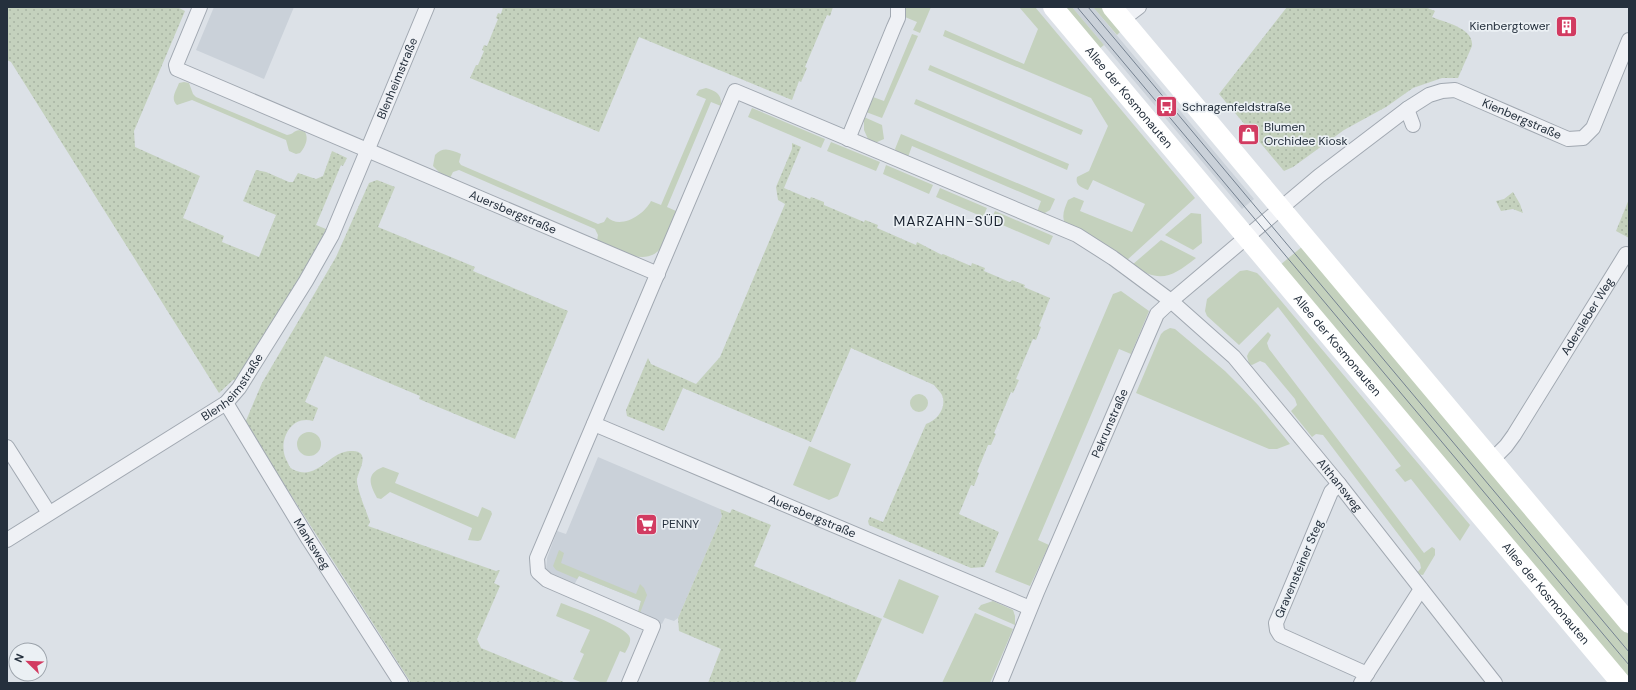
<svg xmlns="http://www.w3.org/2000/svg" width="1636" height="690" viewBox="0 0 1636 690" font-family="'DM Sans',sans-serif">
	<defs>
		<pattern id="park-dots" width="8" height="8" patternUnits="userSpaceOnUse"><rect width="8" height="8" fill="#c4d1bd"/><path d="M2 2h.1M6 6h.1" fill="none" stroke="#a8b4a3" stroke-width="1.8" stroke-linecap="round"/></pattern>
	</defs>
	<rect width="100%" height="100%" fill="#dce1e7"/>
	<path fill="#cad1d9" d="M214 7H294L264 79 196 50Z
		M1072 7H1093L1254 199 1242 209Z
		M598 457 720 509 721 511 722 516 678 618 674 621 665 618 662 624 638 612 641 601 579 576 574 585 549 575 546 570 547 558 557 531 566 534Z"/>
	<path fill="#c4d1bd" d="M905 7H931L920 33 913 30 917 22 905 17Z
		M1019 7H1035L1195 198 1126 261 1065 223C1061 215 1065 208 1068 200L1074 197 1084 201 1080 211 1132 232 1145 204 1093 180 1088 190C1081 187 1075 185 1077 177L1089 171 1108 126 1091 98 943 36 945 30 1024 64 1038 29Z
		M1063 7H1072L1104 45 1099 49Z
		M1093 7H1101L1121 31 1117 35Z
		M912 34 918 36 882 118 866 112 873 97 884 101Z
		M930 65 1083 130 1081 135 928 70Z
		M184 82 189 83 193 94 196 97 287 135C296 134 294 127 305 132 309 139 305 147 300 153L296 154 289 151 286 140 192 100 177 105C170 99 176 91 179 83Z
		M706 88C716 91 722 94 721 106L711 102 667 207 676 211C672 223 668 239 660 249 644 268 614 248 597 241L598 235 595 229 459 170 453 172 450 178 439 172 433 166 435 155C443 146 451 150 461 154L459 162 461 165 598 224 604 222 607 217C620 230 644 215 651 201L661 205 706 99 696 95 699 90Z
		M916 99 1069 164 1067 170 914 104Z
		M752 108 825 139 821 148 748 117Z
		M864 117 882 125 884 139 875 143 868 139 864 130Z
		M901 134 1055 199 1050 210 1043 214 1037 212 1041 201 912 146 908 157 896 151 895 149Z
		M831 142 880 162 876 171 827 151Z
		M886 165 933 185 929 194 883 174Z
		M940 188 987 208 983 217 936 197Z
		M995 211 1053 236 1049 245 991 220Z
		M1191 213 1201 214 1202 243 1193 250 1165 235Z
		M1161 240 1196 258C1172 277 1160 284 1132 265Z
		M1303 246 1629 635V680L1280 265Z
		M1247 270 1257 273 1261 277 1470 525 1460 541 1411 479 1405 482 1395 470 1401 466 1278 307 1239 345 1207 316 1205 311 1207 299 1240 271Z
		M1121 291 1149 311 1131 354 1119 349 1038 540 1049 545 1030 586 995 572 1113 294Z
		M1170 328 1175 329 1225 371 1240 386 1258 405 1290 444 1277 449H1269L1136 393 1161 334 1164 331Z
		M1268 332 1271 335 1267 343 1269 349 1424 553 1432 547 1435 549V555L1423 575 1416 574 1421 568 1420 563 1323 435 1316 434 1312 437 1291 411 1297 405 1295 399 1265 363 1260 361 1252 365 1249 364 1247 356 1249 352Z
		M910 403a9 9 0 1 1 18 0a9 9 0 1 1-18 0Z
		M297 444a12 12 0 1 1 24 0a12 12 0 1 1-24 0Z
		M809 446 851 464 838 496 829 500 793 485Z
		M383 467 399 473 395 483 478 517 482 507 491 511 492 514 481 540 478 541 468 540 472 528 390 492 381 499 377 498C370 485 365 474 383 467Z
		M559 550 564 553 561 563 636 594 640 584 644 588 647 595 640 613 638 612 641 601 579 576 577 579 556 570 553 566Z
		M899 579 939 596 923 634 883 617Z
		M993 601 1013 610 1015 616V625L978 609 981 605Z
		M561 603C574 608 628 627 630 638 631 643 627 649 625 653L620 651 606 683H583L573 679 584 654 580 652 590 630 556 616Z
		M975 613 1013 629 990 683H942Z"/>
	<path fill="url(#park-dots)" d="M7 7H177L185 11 134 131 135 147 200 176 183 218 224 236 222 242 259 257 276 215 243 201 256 170 266 172 289 182H293L298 173 316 179 323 176 332 151 347 158 343 166 341 165 316 225 326 229 317 250 237 380H233L219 393 11 62 7 60Z
		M503 7H833L830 16 827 15 805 67 807 68 801 82 799 81 792 100 639 37 599 132 470 78 476 65H478L484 51 482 50 484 45 487 46 498 19 496 18 498 13 501 14Z
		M1287 7H1425L1435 11 1432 17C1446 23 1474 28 1472 46L1458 78H1442L1413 88 1386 107 1344 130 1293 167 1284 171 1219 94Z
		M792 143 801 147 784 188 810 199 811 197 824 202V205L864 222 865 220 878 225 877 228 916 245 917 242 942 255 943 254 971 266 972 263 985 268 984 271 1010 282 1012 280 1025 285 1024 287 1050 298 1039 326 1041 327 1036 340 1033 339 1016 379 1019 380 1013 393 1011 392 994 433 996 434 991 445H988L977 472 979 473 974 486 971 485 959 514 999 532 984 567 971 568 869 525 868 521 870 517 883 522 926 424C938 420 947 407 942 395 940 391 936 388 934 385L851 348 811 442 683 388 664 431 627 416 626 410 648 358 651 364 696 384 720 357 785 204 778 200 776 187 792 149Z
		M377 180 395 187 378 227 475 267 473 271 568 311 515 439 419 399 420 396 325 356 305 402 318 408 313 421C289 414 276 445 288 463 289 466 290 468 294 470 318 481 329 451 351 451 354 451 357 451 360 453 367 459 358 472 357 479 356 487 367 513 370 522L368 526 496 571 500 570 494 583 500 586 477 639 481 648 566 683H411L245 423 262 383 336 257 369 183Z
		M1513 192 1520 204 1523 213 1513 209 1501 211 1496 201 1504 199Z
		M1629 199V238L1616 231Z
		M720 509 730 513 732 509 771 525 754 566 882 619 855 683H708L721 649 679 631 678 618 722 516Z"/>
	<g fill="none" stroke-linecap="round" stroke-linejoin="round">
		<defs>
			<g id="minor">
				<path id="s1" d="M200 7 176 65 177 69 658 274"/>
				<path d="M1122 20 1139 7"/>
				<path d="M1407 109 1413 125"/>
				<path d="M848 139 894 27 898 18V7"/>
				<path id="s2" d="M226 403 309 540 401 683"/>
				<path id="s3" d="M594 424 1030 608"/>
				<path d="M7 447 49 513"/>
				<path id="s4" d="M1492 460 1506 446 1514 435 1626 254 1629 256"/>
				<path d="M1339 484 1331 492 1276 623 1277 630 1280 635 1367 674"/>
				<path id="s5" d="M7 540 226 403 239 388 306 281 332 235 427 7"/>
				<path id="s6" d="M629 683 653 626 547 580 538 572 537 558 735 91 1077 235 1113 258 1171 301 1234 357 1339 484 1495 683"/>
				<path id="s7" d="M1000 683 1037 592 1157 314 1171 301 1319 176 1407 109 1429 95 1442 91 1455 90 1568 139 1583 138 1593 128 1629 40"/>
				<path d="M1361 683 1421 589"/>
			</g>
		</defs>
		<use href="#minor" stroke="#a1a8b1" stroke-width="16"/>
		<use href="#minor" stroke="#eff1f5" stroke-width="14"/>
		<g stroke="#fff" stroke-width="20">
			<path id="s8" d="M1053 7 1621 683"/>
			<path d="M1112 7 1629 623"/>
		</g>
		<path stroke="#758291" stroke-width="1" d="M1077 7 1629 665
			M1088 7 1629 652"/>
	</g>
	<defs>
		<symbol id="building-square" viewBox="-11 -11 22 22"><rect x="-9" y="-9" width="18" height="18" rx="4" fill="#d23b61" stroke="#ebf0f4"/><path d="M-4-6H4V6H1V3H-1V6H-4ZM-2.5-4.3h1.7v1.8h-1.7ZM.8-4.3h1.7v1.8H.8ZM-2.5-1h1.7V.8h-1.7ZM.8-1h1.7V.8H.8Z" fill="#fff"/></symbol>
		<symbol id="bus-square" viewBox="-11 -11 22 22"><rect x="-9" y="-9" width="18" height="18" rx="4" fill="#d23b61" stroke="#ebf0f4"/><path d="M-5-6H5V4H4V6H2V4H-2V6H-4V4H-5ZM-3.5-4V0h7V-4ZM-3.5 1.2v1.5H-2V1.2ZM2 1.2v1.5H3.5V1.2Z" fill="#fff"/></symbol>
		<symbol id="shop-square" viewBox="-11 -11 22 22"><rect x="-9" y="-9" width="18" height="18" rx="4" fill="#d23b61" stroke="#ebf0f4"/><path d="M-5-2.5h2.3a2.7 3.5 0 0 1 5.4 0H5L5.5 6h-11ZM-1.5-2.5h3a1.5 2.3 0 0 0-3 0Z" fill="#fff"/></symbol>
		<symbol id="supermarket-square" viewBox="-11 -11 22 22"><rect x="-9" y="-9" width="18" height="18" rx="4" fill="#d23b61" stroke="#ebf0f4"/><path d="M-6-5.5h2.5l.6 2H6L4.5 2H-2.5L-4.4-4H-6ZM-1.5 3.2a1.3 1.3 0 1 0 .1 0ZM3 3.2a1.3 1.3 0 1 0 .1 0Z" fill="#fff"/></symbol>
	</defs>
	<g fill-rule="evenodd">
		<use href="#building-square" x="1554" y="14" width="25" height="25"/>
		<use href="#bus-square" x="1154" y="94" width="25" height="25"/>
		<use href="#shop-square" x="1236" y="122" width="25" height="25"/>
		<use href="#supermarket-square" x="634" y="512" width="25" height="25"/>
	</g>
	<g text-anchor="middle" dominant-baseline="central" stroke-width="3.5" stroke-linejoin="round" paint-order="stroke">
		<g font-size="12" fill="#25303d" stroke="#ebf0f4" text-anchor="start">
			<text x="1550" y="26" text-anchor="end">Kienbergtower</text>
			<text x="1182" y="107">Schragenfeldstraße</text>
			<text x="1264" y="127">Blumen<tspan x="1264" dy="14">Orchidee Kiosk</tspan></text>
			<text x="662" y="524">PENNY</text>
		</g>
		<g font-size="12" fill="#25303d" stroke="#ebf0f4">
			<text stroke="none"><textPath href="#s5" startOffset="627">Blenheimstraße</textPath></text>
			<text stroke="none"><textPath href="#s8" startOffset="118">Allee der Kosmonauten</textPath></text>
			<text stroke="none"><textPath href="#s7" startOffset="850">Kienbergstraße</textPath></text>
			<text stroke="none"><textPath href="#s1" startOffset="432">Auersbergstraße</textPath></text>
			<text stroke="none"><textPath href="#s4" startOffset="173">Adersleber Weg</textPath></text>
			<text stroke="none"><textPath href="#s8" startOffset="442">Allee der Kosmonauten</textPath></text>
			<text stroke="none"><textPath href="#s5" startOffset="274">Blenheimstraße</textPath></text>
			<text stroke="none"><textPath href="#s7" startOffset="282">Pekrunstraße</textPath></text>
			<text stroke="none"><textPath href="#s6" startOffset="1447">Althansweg</textPath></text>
			<text stroke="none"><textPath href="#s3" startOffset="237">Auersbergstraße</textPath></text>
			<text stroke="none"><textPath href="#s2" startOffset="165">Manksweg</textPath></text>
			<text transform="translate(1299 569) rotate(-67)">Gravensteiner Steg</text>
			<text stroke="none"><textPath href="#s8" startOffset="766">Allee der Kosmonauten</textPath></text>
		</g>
		<g font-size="14" letter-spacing="1" fill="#18212e" stroke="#ebf0f4">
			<text x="949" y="221">MARZAHN-SÜD</text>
		</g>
	</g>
	<rect width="1636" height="690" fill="none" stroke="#25303d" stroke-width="16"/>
	<g transform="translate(28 662) rotate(293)"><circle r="19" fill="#ebf0f4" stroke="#9ca3ab"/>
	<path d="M0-3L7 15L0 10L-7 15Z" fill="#d23b61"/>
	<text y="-6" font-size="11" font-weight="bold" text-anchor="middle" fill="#25303d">N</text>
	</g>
</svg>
